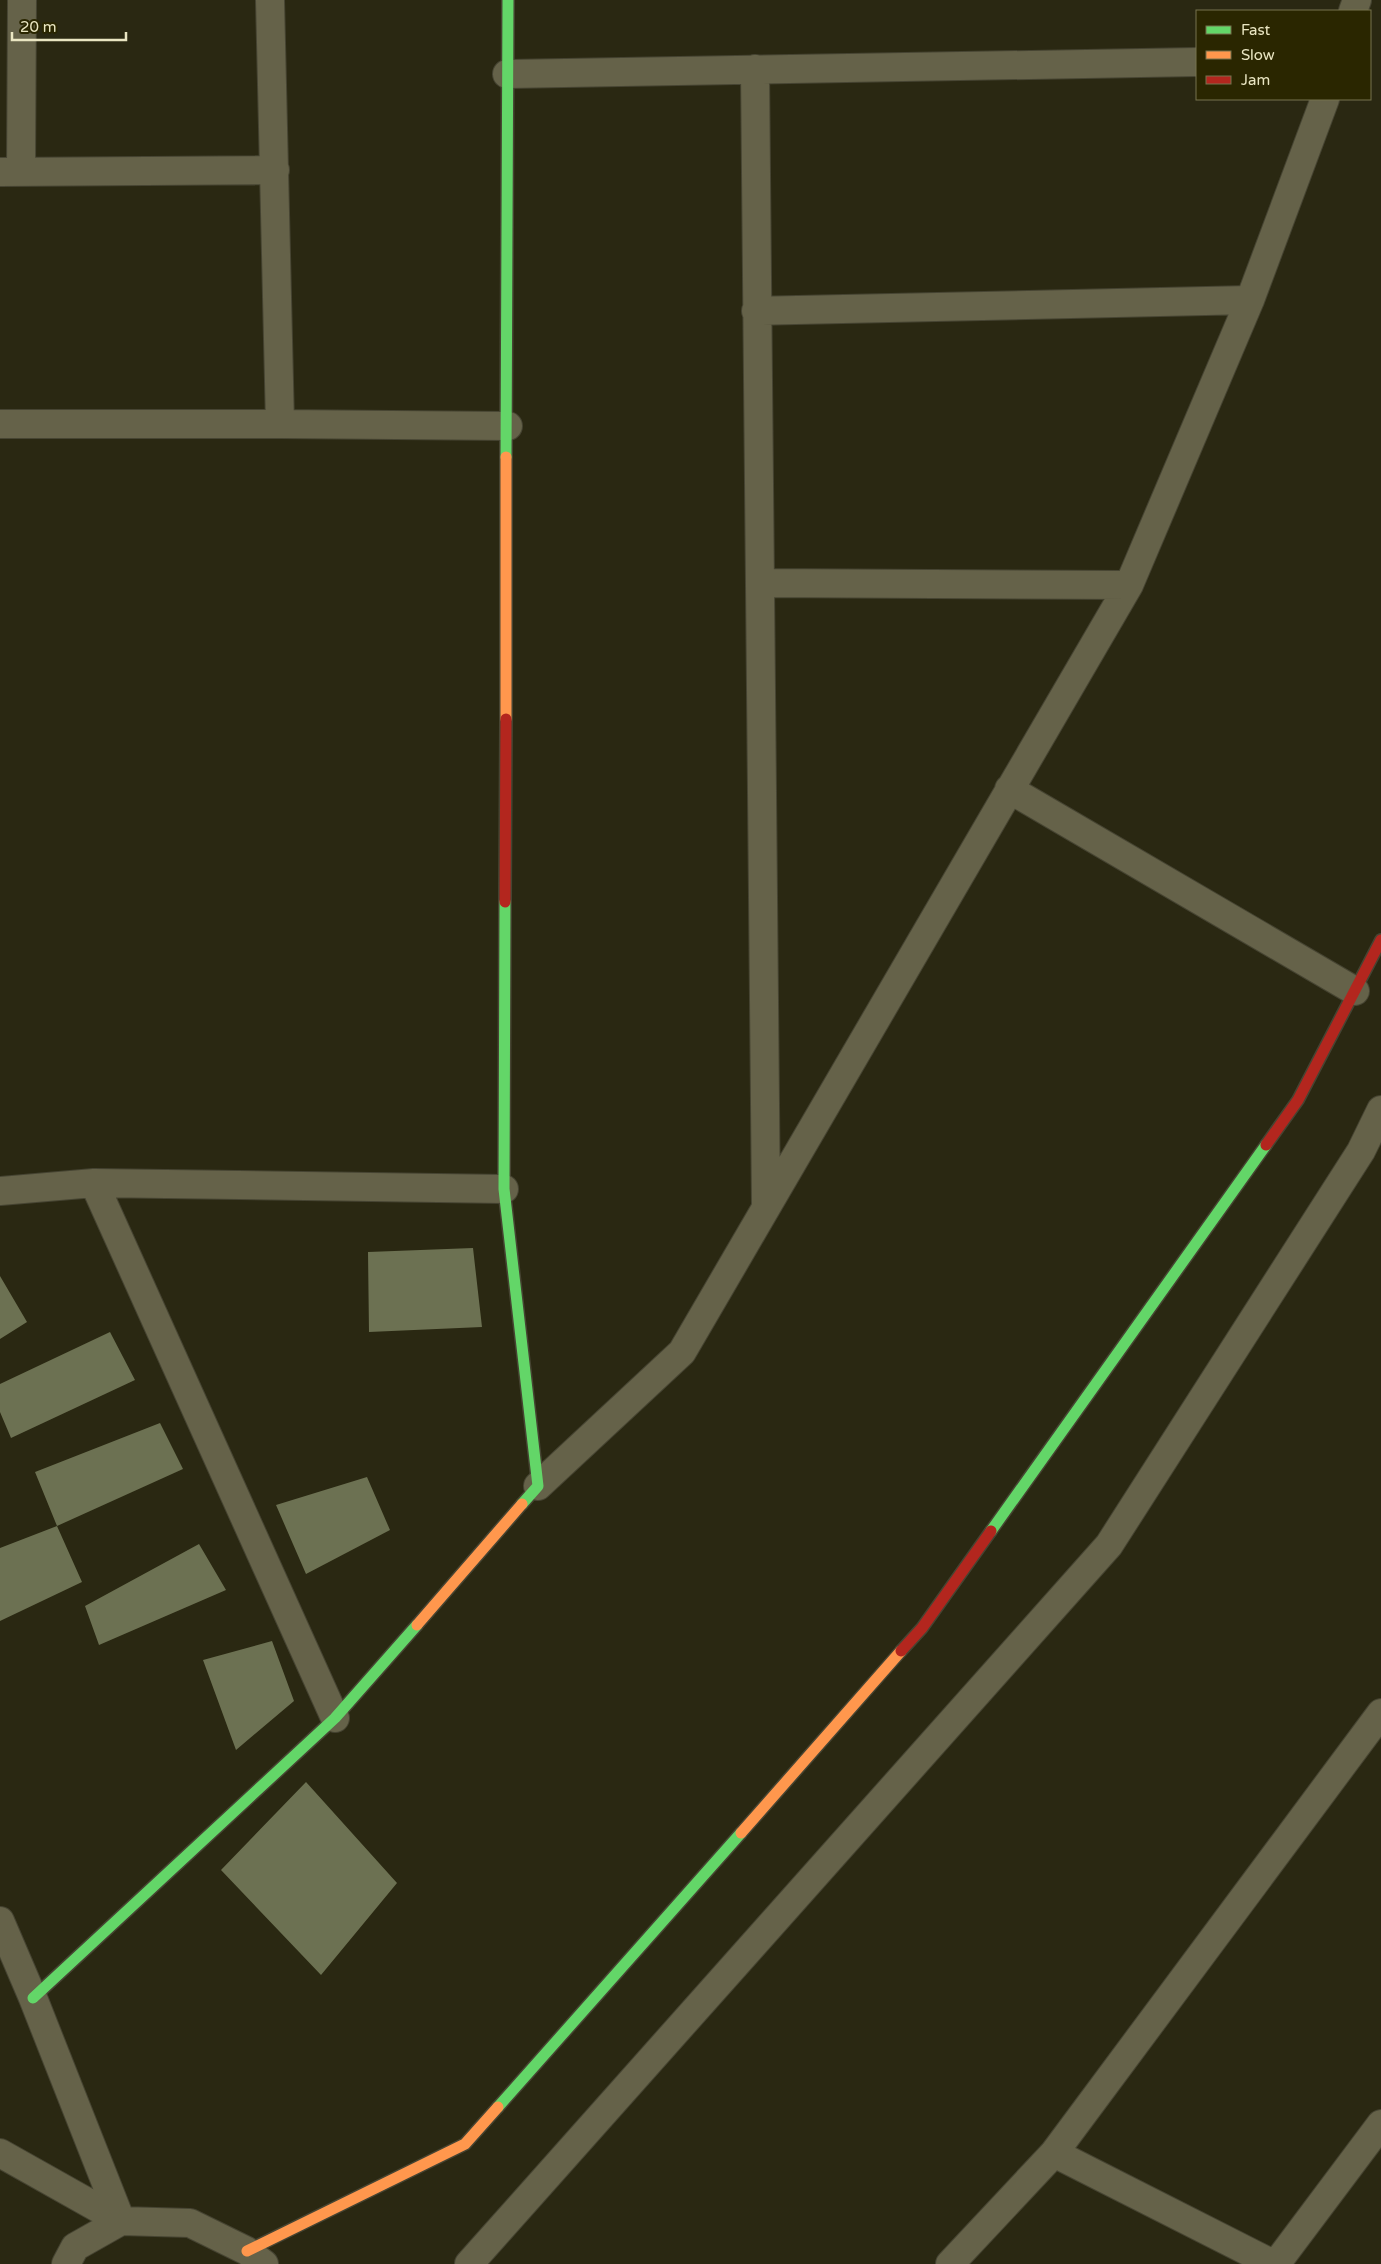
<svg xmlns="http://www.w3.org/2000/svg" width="1381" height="2264" viewBox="0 0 1381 2264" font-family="'Varela Round',sans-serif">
	<rect width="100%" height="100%" fill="#2a2812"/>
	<path fill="#6c7152" d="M473 1248 482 1327 369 1332 368 1252Z
		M0 1276 27 1322 0 1339Z
		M110 1332 135 1380 11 1438 0 1412V1384Z
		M160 1423 183 1469 57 1526 35 1472Z
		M367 1477 390 1530 306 1574 276 1505Z
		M57 1526 82 1582 0 1621V1548Z
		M199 1544 226 1590 99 1645 85 1606Z
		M272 1641 294 1701 236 1750 203 1660Z
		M306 1782 397 1883 321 1975 221 1870Z"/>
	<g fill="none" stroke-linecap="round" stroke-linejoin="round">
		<defs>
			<path id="street" d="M270 0 280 424
				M1353 11 1357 0
				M755 69 766 1207
				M507 74 1197 62
				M0 172 275 170
				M21 172 22 0
				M756 311 1250 300
				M0 424H280L508 426
				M761 583 1129 585
				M1009 789 1355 991
				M94 1183 335 1718
				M0 1191 94 1183 504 1189
				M538 1486 682 1352 1129 585 1250 300 1325 99
				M0 1921 33 1998 121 2221
				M0 2153 121 2221
				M1054 2153 1273 2264
				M66 2264 75 2247 121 2221 190 2223 247 2251 264 2264
				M469 2264 1109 1545 1361 1151 1381 1110
				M950 2264 1054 2153 1381 1713
				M1276 2264 1381 2124"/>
			<path id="fast" d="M506 457 508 0
				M505 902 504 1189 538 1486 522 1504
				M991 1531 1266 1145
				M33 1998 335 1718 417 1625
				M498 2107 741 1833"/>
			<path id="slow" d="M506 719V457
				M417 1625 522 1504
				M741 1833 901 1651
				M247 2251 465 2144 498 2107"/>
			<path id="jam" d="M505 902 506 719
				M1266 1145 1298 1100 1381 940
				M901 1651 922 1628 991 1531"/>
		</defs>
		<use href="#street" stroke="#464432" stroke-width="30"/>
		<use href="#fast" stroke="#464432" stroke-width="14"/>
		<use href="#slow" stroke="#464432" stroke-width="14"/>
		<use href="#jam" stroke="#464432" stroke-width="14"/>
		<use href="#street" stroke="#656249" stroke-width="28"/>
		<use href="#fast" stroke="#63d668" stroke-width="11"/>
		<use href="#slow" stroke="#ff974d" stroke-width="11"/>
		<use href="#jam" stroke="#b3261e" stroke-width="11"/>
	</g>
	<rect x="1196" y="10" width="175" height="90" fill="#2a2600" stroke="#77734e"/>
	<rect x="1206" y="26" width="25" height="8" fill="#63d668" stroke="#77734e"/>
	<text x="1241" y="35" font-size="15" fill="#eae6c2">Fast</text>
	<rect x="1206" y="51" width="25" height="8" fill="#ff974d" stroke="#77734e"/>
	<text x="1241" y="60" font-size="15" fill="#eae6c2">Slow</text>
	<rect x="1206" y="76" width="25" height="8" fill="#b3261e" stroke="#77734e"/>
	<text x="1241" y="85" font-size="15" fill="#eae6c2">Jam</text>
	<path d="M12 32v8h114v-8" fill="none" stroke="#eae6c2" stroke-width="2.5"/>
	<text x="20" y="32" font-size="15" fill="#eae6c2" stroke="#2a2600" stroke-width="4" paint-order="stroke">20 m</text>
</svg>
